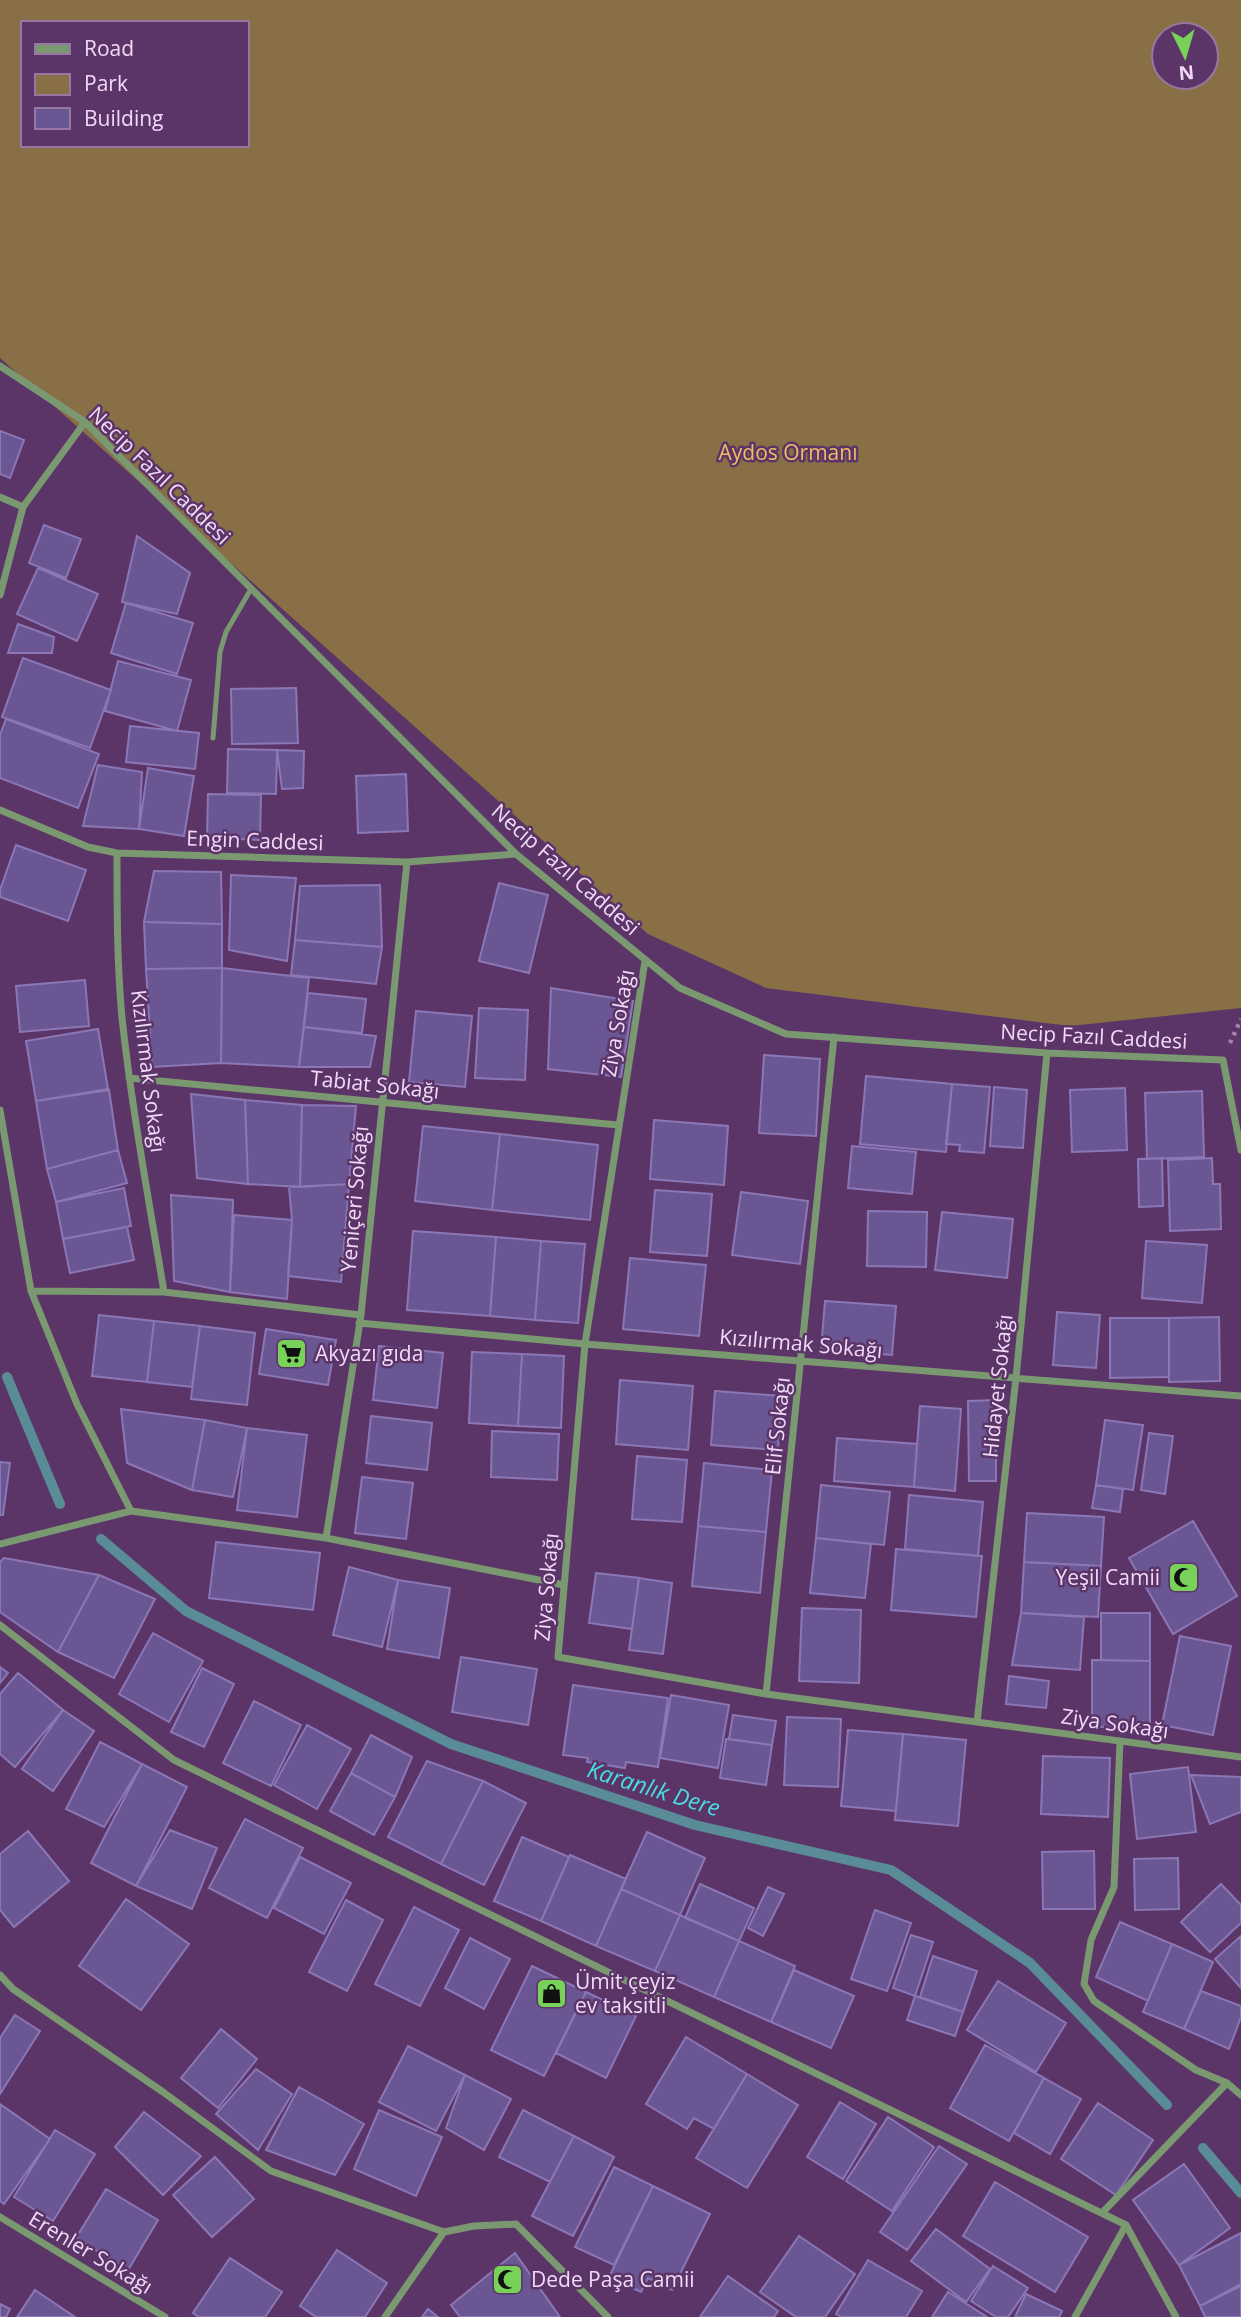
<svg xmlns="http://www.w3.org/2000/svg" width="1241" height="2317" viewBox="0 0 1241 2317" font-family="'Open Sans',sans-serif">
	<rect width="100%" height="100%" fill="#5c3568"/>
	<path fill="#896f45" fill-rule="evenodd" d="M0 0H1241V1008L1070 1026 766 988 648 934 0 358ZM23 23H247V145H23ZM1164 35H1206V77H1164Z"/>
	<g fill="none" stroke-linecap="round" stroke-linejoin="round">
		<path stroke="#5a8c97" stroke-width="10" d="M7 1377 60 1504
			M101 1539 186 1611 451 1744 695 1825 891 1870 1030 1963 1167 2105
			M1203 2148 1241 2193"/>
	</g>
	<path fill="#6a5692" stroke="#8b77b5" stroke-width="2" d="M0 431 24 440 10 478 0 474Z
		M44 525 81 539 66 578 29 563Z
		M137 536 190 573 177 614 122 602Z
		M38 568 98 594 77 641 17 614Z
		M126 603 193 623 177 674 111 653Z
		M18 624 54 637 52 653H8Z
		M23 658 111 690 90 748 2 717Z
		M118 661 191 680 177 731 105 711Z
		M296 688 298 743 232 744 231 689Z
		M6 719 99 754 78 808 0 778V735Z
		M130 726 199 733 195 769 126 762Z
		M228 749 277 750 276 794 227 793Z
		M277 750 304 751 303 788 282 789Z
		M98 765 142 772 139 829 83 826Z
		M148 768 194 776 184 836 139 829Z
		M406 774 408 831 358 833 356 776Z
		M208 794 261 795 260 840 207 838Z
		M16 845 86 870 68 921 0 897V890Z
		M154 871 221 872 222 924 144 922Z
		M231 875 296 878 287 961 229 950Z
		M499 883 548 895 529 973 479 961Z
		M380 885 382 947 295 940 300 886Z
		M144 922 222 924V968L146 969Z
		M295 940 382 947 376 984 291 975Z
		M222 968 221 1063 152 1067 146 969Z
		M222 968 309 978 299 1067 221 1063Z
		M85 980 89 1026 20 1032 16 986Z
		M551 988 633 1001 621 1077 548 1069Z
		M308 993 366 999 362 1033 304 1027Z
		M479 1008 528 1010 525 1080 475 1078Z
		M416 1011 472 1016 465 1087 409 1082Z
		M304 1027 376 1036 370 1067H299Z
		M98 1029 108 1089 36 1101 26 1041Z
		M764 1055 820 1059 816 1136 759 1133Z
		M866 1076 952 1084 946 1152 860 1144Z
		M952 1084 990 1087 984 1153 959 1151 960 1145 946 1144Z
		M994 1087 1027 1090 1023 1148 990 1146Z
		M1125 1088 1127 1150 1072 1152 1070 1090Z
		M109 1090 118 1150 47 1169 36 1101Z
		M1202 1091 1204 1157 1147 1159 1145 1093Z
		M191 1094 245 1100 248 1184 197 1178Z
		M245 1100 302 1105 300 1187 248 1184Z
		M302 1105 356 1106 349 1184 300 1187Z
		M654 1120 728 1126 724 1185 650 1179Z
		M423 1126 500 1134 492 1210 415 1201Z
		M500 1134 598 1145 590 1220 492 1210Z
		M852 1146 916 1152 912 1194 848 1188Z
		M118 1150 127 1183 56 1202 47 1169Z
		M1162 1158 1163 1206 1139 1207 1138 1159Z
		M1212 1158 1213 1184H1220L1221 1229 1170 1231 1168 1160Z
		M349 1184 341 1282 288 1276 292 1220 289 1187Z
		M124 1188 131 1226 63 1239 56 1202Z
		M655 1190 712 1194 707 1256 650 1252Z
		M741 1192 808 1201 800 1264 732 1255Z
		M171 1195 233 1200 230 1292 174 1281Z
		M868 1211 927 1212 926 1267 867 1266Z
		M942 1212 1013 1219 1007 1278 935 1270Z
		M234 1215 292 1220 287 1299 230 1292Z
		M127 1227 134 1260 70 1273 63 1239Z
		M413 1231 496 1237 490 1316 407 1310Z
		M496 1237 541 1241 535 1320 490 1316Z
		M541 1241 585 1244 578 1323 535 1320Z
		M1146 1241 1207 1245 1202 1303 1142 1298Z
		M630 1258 706 1265 699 1336 623 1329Z
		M825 1301 896 1306 892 1355 821 1350Z
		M1057 1312 1100 1315 1096 1368 1053 1365Z
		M99 1315 154 1321 147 1382 92 1376Z
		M1219 1317 1220 1381 1169 1382V1318Z
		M1110 1318H1169V1377L1110 1378Z
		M154 1321 200 1326 192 1387 147 1382Z
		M200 1326 255 1333 247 1405 191 1399Z
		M266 1329 336 1340 328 1385 259 1374Z
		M379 1346 443 1353 437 1408 373 1400Z
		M472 1352 522 1354 518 1426 469 1423Z
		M522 1354 564 1356 561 1428 518 1426Z
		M620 1380 693 1386 688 1450 616 1444Z
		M715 1391 782 1396 778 1450 711 1445Z
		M996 1400V1481H969L968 1401Z
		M920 1406 961 1409 955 1491 914 1487Z
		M121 1409 205 1420 192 1490 127 1463Z
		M371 1416 432 1423 427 1470 366 1463Z
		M205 1420 247 1428 233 1497 192 1490Z
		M1105 1420 1143 1425 1133 1490 1096 1485Z
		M247 1428 307 1435 297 1517 237 1510Z
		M492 1431 559 1434 557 1480 491 1477Z
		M1149 1433 1173 1436 1165 1494 1141 1490Z
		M837 1438 917 1444 914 1487 834 1481Z
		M637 1456 687 1460 682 1522 632 1519Z
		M0 1462 10 1463 3 1515H0Z
		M704 1463 772 1470 766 1532 698 1526Z
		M362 1477 413 1483 406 1539 355 1533Z
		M821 1485 890 1492 884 1545 816 1538Z
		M1096 1485 1123 1489 1120 1512 1092 1508Z
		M909 1495 983 1502 978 1556 905 1549Z
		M1027 1513 1104 1517 1101 1566 1024 1562Z
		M1193 1521 1237 1596 1173 1634 1129 1558Z
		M698 1526 766 1532 760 1593 692 1586Z
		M816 1538 871 1544 865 1598 810 1593Z
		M216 1542 320 1553 313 1610 209 1598Z
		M896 1549 982 1556 976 1617 891 1610Z
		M4 1558 99 1575 58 1652 0 1612V1562Z
		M1024 1562 1101 1566 1098 1617 1021 1613Z
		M349 1567 398 1580 382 1647 333 1635Z
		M596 1573 639 1578 632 1629 589 1623Z
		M99 1575 155 1599 114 1678 58 1652Z
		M639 1578 672 1583 663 1654 629 1650Z
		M398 1580 450 1588 439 1658 387 1649Z
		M802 1608 861 1610 859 1683 799 1681Z
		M1021 1613 1084 1617 1080 1670 1012 1665Z
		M1101 1613H1150V1661L1101 1660Z
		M153 1633 203 1661 169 1722 119 1694Z
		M1180 1636 1231 1646 1213 1735 1162 1725Z
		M461 1657 537 1669 528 1725 452 1712Z
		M1092 1660 1150 1661V1727H1092Z
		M0 1667 8 1673 0 1683Z
		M202 1668 234 1684 204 1747 171 1732Z
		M18 1673 63 1710 15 1767 0 1754V1694Z
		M1009 1676 1049 1681 1046 1708 1006 1704Z
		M573 1685 668 1698 658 1767 626 1762 625 1768 587 1762 588 1758 563 1755Z
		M671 1695 729 1705 718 1768 660 1758Z
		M254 1701 301 1725 271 1786 223 1763Z
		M63 1710 94 1731 53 1791 22 1769Z
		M733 1715 776 1721 772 1745 729 1739Z
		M787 1717 841 1719 838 1787 784 1785Z
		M307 1725 351 1749 317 1809 274 1785Z
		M848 1730 903 1734 896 1811 841 1806Z
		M903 1734 966 1740 958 1826 895 1820Z
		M371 1735 412 1757 395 1797 351 1773Z
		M726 1739 772 1745 766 1785 720 1778Z
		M100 1742 142 1764 104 1827 66 1809Z
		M1043 1756 1110 1758 1108 1817 1041 1814Z
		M427 1761 483 1781 441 1864 388 1837Z
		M142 1764 187 1787 136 1886 91 1863Z
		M1188 1767 1196 1832 1137 1839 1130 1774Z
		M351 1773 395 1797 374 1835 330 1811Z
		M1191 1775 1241 1777V1812L1210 1824Z
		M483 1781 526 1803 484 1885 441 1864Z
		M245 1819 303 1848 267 1918 209 1888Z
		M170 1830 217 1848 192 1909 136 1886Z
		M28 1831 69 1881 14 1927 0 1910V1854Z
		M647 1832 705 1858 680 1915 621 1889Z
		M522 1837 569 1857 541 1921 494 1901Z
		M1094 1851 1095 1909H1043L1042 1852Z
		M570 1855 626 1879 596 1946 541 1921Z
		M300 1857 351 1883 324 1934 274 1908Z
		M1178 1858 1179 1909 1135 1910 1134 1859Z
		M700 1884 754 1908 739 1941 685 1918Z
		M1221 1884 1241 1905V1923L1210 1952 1181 1922Z
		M768 1887 784 1894 763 1936 748 1928Z
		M621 1889 680 1915 655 1971 596 1946Z
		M126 1899 189 1944 141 2010 79 1966Z
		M346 1900 383 1920 347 1991 309 1972Z
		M414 1907 459 1930 420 2006 375 1984Z
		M875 1910 911 1923 887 1991 851 1979Z
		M680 1915 739 1941 714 1997 655 1971Z
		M1120 1922 1172 1944 1148 2001 1096 1977Z
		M911 1935 933 1942 915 1996 893 1988Z
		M1241 1936V1988L1215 1959Z
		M470 1938 510 1959 484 2009 445 1988Z
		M739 1941 795 1966 771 2022 714 1997Z
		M1172 1944 1213 1962 1184 2029 1143 2012Z
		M933 1956 977 1971 963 2012 920 1997Z
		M532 1966 586 1992 544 2076 491 2050Z
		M794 1970 854 1996 831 2048 771 2022Z
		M998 1981 1066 2023 1036 2072 967 2030Z
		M1201 1991 1241 2006V2017L1229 2049 1184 2029Z
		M586 1992 636 2016 606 2078 556 2053Z
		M915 1996 963 2012 955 2036 907 2020Z
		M15 2015 40 2031 0 2094V2038Z
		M221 2029 257 2059 218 2108 181 2078Z
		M686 2037 747 2074 714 2129 694 2118 687 2129 646 2104Z
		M985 2045 1044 2078 1009 2141 950 2108Z
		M408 2046 465 2075 436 2131 379 2102Z
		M256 2069 292 2094 258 2150 216 2114Z
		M747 2074 798 2105 747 2188 696 2158Z
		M465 2075 511 2099 484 2150 446 2128Z
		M1044 2078 1081 2099 1050 2154 1014 2133Z
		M299 2087 364 2124 335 2175 266 2150Z
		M840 2102 876 2124 843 2179 807 2157Z
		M1098 2103 1153 2140 1116 2195 1061 2159Z
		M0 2104 50 2139 4 2204 0 2201Z
		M379 2110 442 2137 416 2196 354 2169Z
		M523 2110 574 2136 550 2182 499 2157Z
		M144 2112 201 2156 163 2195 115 2147Z
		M888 2117 934 2147 892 2211 846 2181Z
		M55 2130 95 2154 53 2221 14 2197Z
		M574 2136 614 2157 573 2236 532 2216Z
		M939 2146 967 2164 907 2250 880 2232Z
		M215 2157 254 2199 212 2237 173 2195Z
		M1184 2164 1230 2228 1179 2265 1133 2200Z
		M614 2167 653 2186 614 2265 575 2247Z
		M995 2182 1088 2237 1055 2292 963 2236Z
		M653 2186 710 2214 672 2290 648 2278 641 2292 609 2277Z
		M106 2189 158 2220 128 2270 76 2238Z
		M936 2229 990 2269 966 2302 911 2261Z
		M1241 2233V2284L1200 2306 1179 2265Z
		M799 2236 855 2274 825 2317H796L760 2292Z
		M337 2250 387 2283 365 2317H316L300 2306Z
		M515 2253 560 2317H460L451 2305Z
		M230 2258 282 2292 265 2317H199L193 2313Z
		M868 2260 922 2291 906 2317H841L836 2314Z
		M993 2266 1028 2288 1008 2317H996L971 2301Z
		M728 2276 778 2311 774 2317H700Z
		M1241 2286V2317H1205L1200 2306Z
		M35 2290 75 2317H17Z
		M948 2292 987 2317H932Z
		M1026 2294 1062 2311 1059 2317H1015Z
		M0 2304 10 2309 6 2317H0Z
		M428 2309 438 2317H422Z"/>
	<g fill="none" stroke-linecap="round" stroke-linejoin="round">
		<path stroke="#a485ae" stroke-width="4.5" stroke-dasharray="3.5 5" stroke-linecap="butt" d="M1230 1043 1241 1019"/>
		<path stroke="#7a9970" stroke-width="5" d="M213 738 220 652 226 632 251 589"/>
		<path stroke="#7a9970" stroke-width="7" d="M0 366 85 422 516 854 680 988 786 1034 1047 1053 1223 1060 1241 1150
			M0 497 23 507
			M0 595 23 507 85 422
			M0 810 88 847 117 853 407 862 516 854
			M117 853C117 908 117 964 122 1018 132 1110 149 1201 164 1292
			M645 961 585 1344 558 1657 766 1694 1241 1757
			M129 1078 618 1125
			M0 1110 31 1291 77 1404 131 1511 326 1538 564 1585
			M31 1291 164 1292 361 1315
			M359 1323 585 1344 1241 1396
			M326 1538 361 1315 407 862
			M0 1544 131 1511
			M0 1625 174 1760 1126 2225 1176 2317
			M766 1694 834 1037
			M977 1722 1016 1378 1047 1053
			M1120 1741 1114 1887 1091 1940 1084 1984 1094 2001 1196 2070 1227 2083 1241 2095
			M0 1975 13 1989 163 2092 271 2171 444 2232 474 2226 516 2224 608 2317
			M1102 2213 1227 2083
			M0 2217 165 2317
			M385 2317 444 2232
			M1075 2317 1126 2225"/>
	</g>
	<defs>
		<symbol id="supermarket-square" viewBox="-11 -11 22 22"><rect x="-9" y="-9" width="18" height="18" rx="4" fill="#78d158" stroke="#5c3568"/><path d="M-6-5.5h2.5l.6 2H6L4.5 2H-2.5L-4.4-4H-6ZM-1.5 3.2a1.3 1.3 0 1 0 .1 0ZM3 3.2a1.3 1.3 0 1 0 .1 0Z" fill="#111"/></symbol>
		<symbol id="mosque-square" viewBox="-11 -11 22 22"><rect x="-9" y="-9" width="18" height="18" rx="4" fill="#78d158" stroke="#5c3568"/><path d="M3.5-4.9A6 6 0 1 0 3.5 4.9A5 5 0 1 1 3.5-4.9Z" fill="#111"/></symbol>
		<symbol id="shop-square" viewBox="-11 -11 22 22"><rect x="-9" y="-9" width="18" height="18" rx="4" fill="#78d158" stroke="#5c3568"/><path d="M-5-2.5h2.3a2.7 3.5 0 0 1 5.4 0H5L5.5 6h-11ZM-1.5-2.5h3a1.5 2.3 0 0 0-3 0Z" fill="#111"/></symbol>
	</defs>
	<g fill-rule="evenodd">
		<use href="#supermarket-square" x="274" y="1336" width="35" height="35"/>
		<use href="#mosque-square" x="1166" y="1560" width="35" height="35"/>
		<use href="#shop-square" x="534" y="1976" width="35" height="35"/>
		<use href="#mosque-square" x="490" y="2262" width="35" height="35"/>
	</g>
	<g text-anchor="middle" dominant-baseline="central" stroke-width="5" stroke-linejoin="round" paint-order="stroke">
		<g font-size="21" fill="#f1bc64" stroke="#5c3568">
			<text x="788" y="452">Aydos Ormanı</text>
		</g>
		<g font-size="21" fill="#f1daf8" stroke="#5c3568">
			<text transform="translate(160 475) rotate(44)">Necip Fazıl Caddesi</text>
			<text transform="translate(255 840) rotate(2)">Engin Caddesi</text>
			<text transform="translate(566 869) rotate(41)">Necip Fazıl Caddesi</text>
			<text transform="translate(617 1023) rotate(-80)">Ziya Sokağı</text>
			<text transform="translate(1094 1036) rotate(3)">Necip Fazıl Caddesi</text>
			<text transform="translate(149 1071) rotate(83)">Kızılırmak Sokağı</text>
			<text transform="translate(375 1084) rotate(6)">Tabiat Sokağı</text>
			<text transform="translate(354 1199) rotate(-85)">Yeniçeri Sokağı</text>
			<text transform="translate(801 1343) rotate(5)">Kızılırmak Sokağı</text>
			<text transform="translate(997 1386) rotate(-84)">Hidayet Sokağı</text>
			<text transform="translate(777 1426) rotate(-84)">Elif Sokağı</text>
			<text transform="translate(546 1587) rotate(-85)">Ziya Sokağı</text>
			<text transform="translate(1115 1723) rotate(8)">Ziya Sokağı</text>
			<text transform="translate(91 2252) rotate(31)">Erenler Sokağı</text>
		</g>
		<g font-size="21" fill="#f1daf8" stroke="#5c3568" text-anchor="start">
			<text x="315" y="1353">Akyazı gıda</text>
			<text x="1160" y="1577" text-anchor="end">Yeşil Camii</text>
			<text x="575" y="1981">Ümit çeyiz<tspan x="575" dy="24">ev taksitli</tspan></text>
			<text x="531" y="2279">Dede Paşa Camii</text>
		</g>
		<g font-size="23" font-style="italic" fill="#49dde2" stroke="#5c3568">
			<text transform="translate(654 1788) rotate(17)">Karanlık Dere</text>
		</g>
	</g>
	<rect x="21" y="21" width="228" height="126" fill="#5c3568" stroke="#9877a2" stroke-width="2"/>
	<rect x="35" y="44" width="35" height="10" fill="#7a9970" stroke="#9877a2" stroke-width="2"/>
	<text x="84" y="56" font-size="21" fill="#f1daf8">Road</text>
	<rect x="35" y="74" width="35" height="21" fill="#896f45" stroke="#9877a2" stroke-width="2"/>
	<text x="84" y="91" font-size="21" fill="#f1daf8">Park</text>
	<rect x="35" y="108" width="35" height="21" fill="#6a5692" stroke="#9877a2" stroke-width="2"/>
	<text x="84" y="126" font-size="21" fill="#f1daf8">Building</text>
	<g transform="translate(1185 56) rotate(175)"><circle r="33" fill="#5c3568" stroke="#9877a2" stroke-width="2"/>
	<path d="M0-5L12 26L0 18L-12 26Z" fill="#78d158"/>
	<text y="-10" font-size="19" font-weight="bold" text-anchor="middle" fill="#f1daf8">N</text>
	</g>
</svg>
